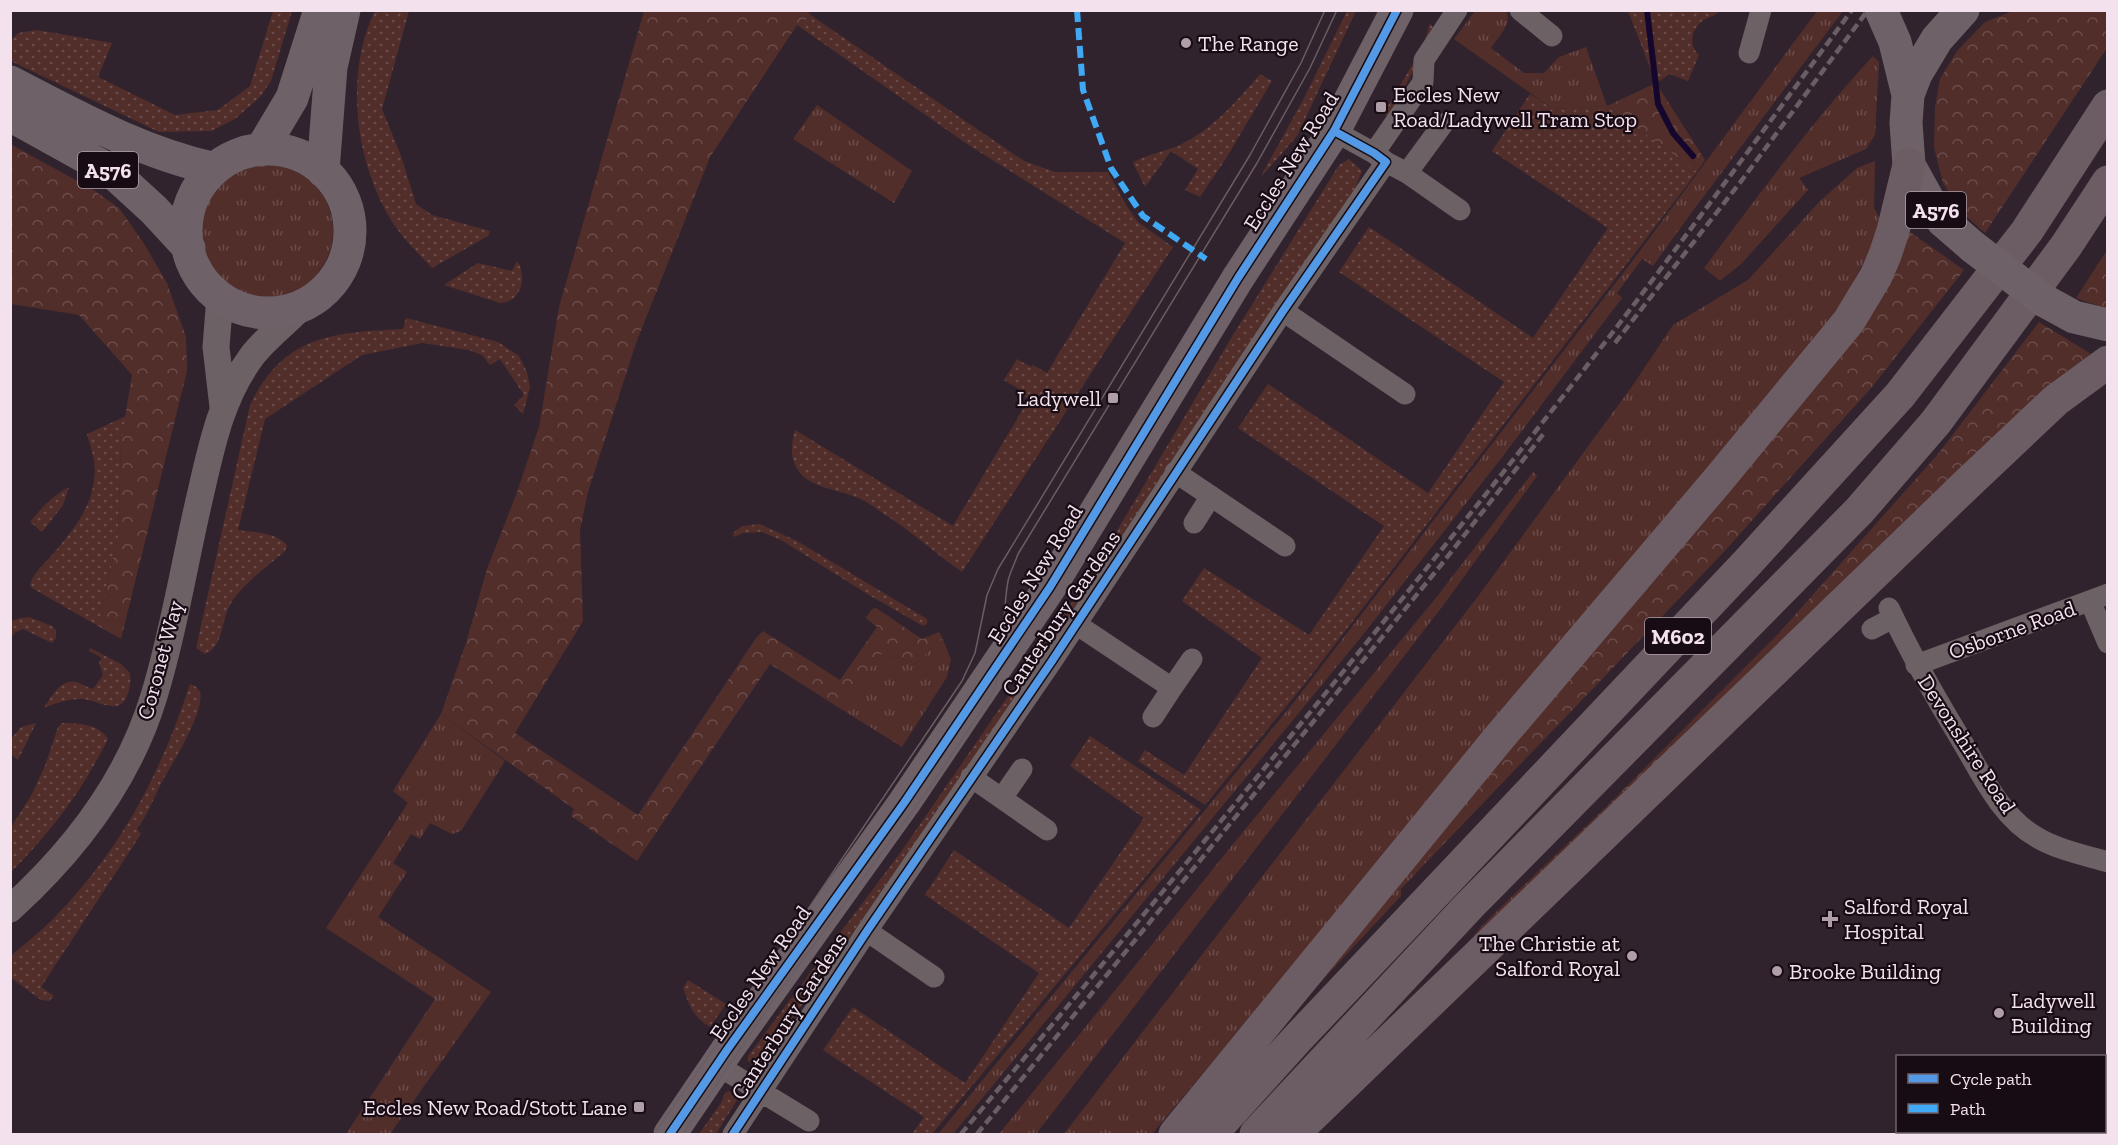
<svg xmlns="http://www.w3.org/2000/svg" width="2118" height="1145" viewBox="0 0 2118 1145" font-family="'Zilla Slab',serif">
	<defs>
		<pattern id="grass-tufts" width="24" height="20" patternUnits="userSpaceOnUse" patternTransform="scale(1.5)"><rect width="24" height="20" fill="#522e2b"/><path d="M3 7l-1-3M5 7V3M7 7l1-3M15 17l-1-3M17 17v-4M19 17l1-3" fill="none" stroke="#6b4c4a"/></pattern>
		<pattern id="forest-crowns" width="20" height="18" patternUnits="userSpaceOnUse" patternTransform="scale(1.5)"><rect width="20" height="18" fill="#522e2b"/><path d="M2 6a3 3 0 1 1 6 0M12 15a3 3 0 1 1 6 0" fill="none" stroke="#6b4c4a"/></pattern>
		<pattern id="garden-dots" width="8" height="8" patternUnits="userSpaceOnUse" patternTransform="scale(1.5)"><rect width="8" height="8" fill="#522e2b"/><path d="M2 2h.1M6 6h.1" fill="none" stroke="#6b4c4a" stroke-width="1.8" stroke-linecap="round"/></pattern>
	</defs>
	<rect width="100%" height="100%" fill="#31232d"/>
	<path fill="url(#grass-tufts)" d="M1475 11H1506C1513 24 1498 37 1491 48L1524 73H1544L1559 57 1586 47 1607 106 1553 109 1454 39Z
		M1817 11H1843L1692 212 1653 266 1642 259 1617 293 1622 298 1503 456 1362 636 953 1134H938L1295 701 1637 255Z
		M1873 56 1879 62 1875 135 1866 149 1799 178 1808 190 1741 264 1720 281 1704 268C1758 196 1811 123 1873 56Z
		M817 105 912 171 894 203 793 139Z
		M1875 161 1874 208 1880 219 1871 248 1833 320 1152 1134H1064L1479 595 1633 385 1673 325 1748 280 1820 201 1857 168Z
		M201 231a66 66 0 1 1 132 0a66 66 0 1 1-132 0Z
		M1533 472 1537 476 1445 603 1036 1134H999L1238 838 1435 599Z
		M942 637 951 660 947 677 902 747 841 709 880 654 917 663Z
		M441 714 505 761 461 831 452 834 430 823 420 839 411 834 393 863 407 872 378 917 491 992 390 1134H346L435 999 326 928 408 803 393 791Z
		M1440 848 1401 889V896L1316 987 1412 869Z"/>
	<path fill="url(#forest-crowns)" d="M644 11H806L812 16 797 25 710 157 636 343 588 492 580 530 583 621 515 733 638 815 756 638 763 631 840 680 877 627 866 618 872 609 876 608 922 639 939 632 942 637 917 663 880 654 841 709 770 664 637 861 571 816 574 809 441 714 466 643 487 569 516 495 539 427 559 307Z
		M2013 11H2107V48L1985 233 1966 216 1943 183 1934 147 1935 107 1940 79 1957 51 1985 22Z
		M1656 83 1705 160 1697 172 1607 106Z
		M10 144 92 189 119 208 143 242 167 283 186 337 187 371 121 639 98 626 118 536 121 442 132 375 79 315 11 304Z
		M1907 230 1964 270 1872 387 1721 555 1440 848 1409 872Z
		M2107 250V309L2076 298Z
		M2039 322 2091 354 1463 951 1480 928 1504 904 1608 805 1779 633 1938 454Z"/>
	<path fill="url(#garden-dots)" d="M273 11H292L271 81 260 97 235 119 211 131 159 132 11 61V41L18 33 37 30 112 43 98 77 175 115 218 110 250 86Z
		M375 11H409L382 109 401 156 416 204 432 215 490 231 488 236 432 268C420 255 405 241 395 226 356 168 343 75 375 11Z
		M1347 11H1356L1297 136 1260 178 1303 100Z
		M1628 11H1720C1714 17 1705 17 1699 24 1690 33 1690 47 1699 55L1688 81 1670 74 1656 83Z
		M812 16 1024 161 1055 172H1108L1126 205 1138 222 1173 247 962 572C935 553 910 530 881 512 874 507 866 501 858 498 840 490 812 488 800 473 789 459 791 445 795 430L953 526 1029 399 1018 393 1019 389 1004 380 1017 359 1031 367 1033 365 1047 373 1125 243 967 144 797 25Z
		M1430 23 1435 30 1405 86 1403 100 1388 119 1385 113 1386 109 1423 47Z
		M1260 74 1272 81 1225 160 1200 197 1185 190 1198 169 1171 151 1145 187 1133 163C1139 157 1169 150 1180 145 1213 129 1237 101 1260 74Z
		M1530 94 1553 109 1607 106 1697 172 1303 686 1205 805 1138 761 1145 750 1184 775 1262 658 1182 601 1204 568 1309 635 1384 526 1238 428 1268 384 1428 493 1504 382 1339 272 1369 227 1533 338 1608 228 1492 151Z
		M1349 159 1362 171 1353 194 1051 651 1042 646 1092 573 1230 340 1339 165Z
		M517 261C528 276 521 303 500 303L444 285 478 263 512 271Z
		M406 318 498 342 519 356 527 372 530 387 523 414 514 405 524 395 500 359 490 365 482 355 469 350 422 343 362 355 265 419 238 530C255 533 274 531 287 545L285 551C268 566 237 588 228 609 221 625 223 646 205 654L196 648 250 405C285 334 333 333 403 329Z
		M126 416 121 442 118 536 98 626 32 588 30 585C33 573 44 564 52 555 75 528 99 500 94 461 93 452 89 443 87 434Z
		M69 487 63 505 42 532 30 522C42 507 52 496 69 487Z
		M760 524 797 541 927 619V624L923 626 869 595 781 540 762 532 743 533 734 537 733 533 742 526Z
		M29 617 52 626 56 630V638L52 643 23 629 14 633 11 638V621L20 618Z
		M90 648 121 664 130 673C131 682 130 687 127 696 119 717 96 699 81 699 68 699 56 703 44 708 51 697 60 679 76 682 81 683 88 688 93 689L103 675 99 662 102 658 89 651Z
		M1037 654 1045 660 759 1066 748 1061V1056L903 849Z
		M190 684C195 686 198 687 200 692 205 712 173 762 163 780 154 797 148 814 137 829L141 834 41 987 54 996 49 1001 41 1000 11 978V956C24 944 39 933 52 920 120 851 160 776 190 684Z
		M36 723 18 760 11 754V739L21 727Z
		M62 723C78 723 100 724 108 739 82 791 52 831 11 872V827L31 796 45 766 58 727Z
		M1090 736 1201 810 932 1134H912L924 1117 823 1050 853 1007 965 1083 1039 973 925 895 954 850 1069 928 1144 818 1070 766Z
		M688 980 726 1004 710 1027C694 1018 689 1005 683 988Z
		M729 1091 737 1097V1100L716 1134H699L721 1103 725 1093Z"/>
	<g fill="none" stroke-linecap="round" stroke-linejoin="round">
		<path stroke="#15062e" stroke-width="6" d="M1647 10 1658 104 1673 133 1693 156"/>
		<path stroke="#6c6164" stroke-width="21" d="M1520 10 1552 36
			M1749 53 1761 10
			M1374 153 1423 82 1424 60 1457 10
			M1386 162 1407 173 1460 210
			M1407 173 1443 124
			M1283 311 1405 394
			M1175 472 1285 546
			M1194 523 1211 496
			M2090 601 2108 643
			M1889 608C1910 653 1934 695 1960 738 1981 773 2000 817 2038 838 2059 850 2084 855 2108 862
			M1076 624 1172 688 1153 717
			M1872 629 1893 618
			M1916 665 2108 594
			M1172 688 1192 659
			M971 777 1047 830
			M1002 798 1022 769
			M867 931 934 977
			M717 1065 809 1121
			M733 1134 867 931 1052 661 1283 311 1386 162 1374 153 1334 131"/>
		<path stroke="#6c6164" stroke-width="27" d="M220 296 216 347 223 407
			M10 909C74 851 129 779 154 696 174 631 185 559 201 492 212 444 222 396 252 356 265 339 285 324 300 308"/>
		<path stroke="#6e6167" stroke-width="33" d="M1881 10 1895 42 1908 95
			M1963 10 1937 39 1916 74 1908 95 1906 123 1909 165 1930 203 1943 221 1973 247
			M10 82C76 116 140 152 212 168
			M10 115 102 166 118 177 154 210 189 248
			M186 231a82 82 0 1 1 164 0a82 82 0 1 1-164 0Z
			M261 150 292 98 320 10
			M323 171 331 67 344 10
			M2043 300 2074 317 2108 325
			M670 1134 727 1050 904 803 1050 587 1238 278 1334 131 1397 10"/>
		<path stroke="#6c5d64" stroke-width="33" d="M1175 1134 1498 739 1719 479 1849 321 1876 276 1885 255 1893 231 1909 165
			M1211 1134 1297 1039 1747 563 1900 395 2027 231 2108 106
			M1256 1134 1469 906 1859 511 1936 422 2066 246 2108 182
			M1293 1134 1968 483 2056 400 2108 362"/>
		<path stroke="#695e64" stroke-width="1.5" d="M654 1134 717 1044 962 681 975 653 987 595 998 569 1250 155 1301 63 1325 10
			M683 1134 774 999 931 786 992 695C1007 659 1001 619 1008 581 1010 572 1015 563 1018 554L1257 163 1310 68 1337 10"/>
		<path stroke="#695e64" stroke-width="4.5" stroke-dasharray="9 4.5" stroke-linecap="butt" d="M1615 343 1742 180 1868 10
			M961 1134C1173 880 1385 625 1589 363 1679 247 1765 128 1852 10
			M977 1134 1441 565 1545 432"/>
		<path stroke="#6e6167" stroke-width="33" d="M1973 247 2043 300"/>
		<path stroke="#3fa9f5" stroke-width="6" stroke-dasharray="12 6" stroke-linecap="butt" d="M1077 10 1083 90 1111 168 1143 216 1206 259"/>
		<defs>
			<path id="cycleway" d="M670 1134 727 1050 904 803 1050 587 1238 278 1334 131 1397 10
				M733 1134 867 931 1052 661 1283 311 1386 162 1374 153 1334 131"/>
		</defs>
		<use href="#cycleway" stroke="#170c14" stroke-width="11"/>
		<use href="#cycleway" stroke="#5399e6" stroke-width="8"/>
	</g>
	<g fill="#af9eaa" stroke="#170c14" stroke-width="2">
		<circle cx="1186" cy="43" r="6"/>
		<rect x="1375" y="101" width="12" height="12" rx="3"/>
		<rect x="1107" y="392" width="12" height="12" rx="3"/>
		<path d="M1827 910h6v6h6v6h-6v6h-6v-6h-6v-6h6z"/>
		<circle cx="1632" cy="956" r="6"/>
		<circle cx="1777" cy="971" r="6"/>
		<circle cx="1999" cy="1013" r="6"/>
		<rect x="633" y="1101" width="12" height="12" rx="3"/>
	</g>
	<g text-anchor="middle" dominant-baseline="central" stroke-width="4.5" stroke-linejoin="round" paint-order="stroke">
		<g fill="#170c14" stroke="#b1a1ac" stroke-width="1.5">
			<rect x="78" y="152" width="60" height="36" rx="4.5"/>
			<rect x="1906" y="192" width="60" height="36" rx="4.5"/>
			<rect x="1645" y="618" width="66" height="36" rx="4.5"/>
		</g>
		<g font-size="21" font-weight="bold" fill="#f3e1ed">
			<text x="108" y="170">A576</text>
			<text x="1936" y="210">A576</text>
			<text x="1678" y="636">M602</text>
		</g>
		<g font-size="22" fill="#f3e1ed" stroke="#170c14" text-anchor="start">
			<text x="1198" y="43">The Range</text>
			<text x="1393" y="94">Eccles New<tspan x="1393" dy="25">Road/Ladywell Tram Stop</tspan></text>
			<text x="1101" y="398" text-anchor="end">Ladywell</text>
			<text x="1844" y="906">Salford Royal<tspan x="1844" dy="25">Hospital</tspan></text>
			<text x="1620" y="943" text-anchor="end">The Christie at<tspan x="1620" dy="25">Salford Royal</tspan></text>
			<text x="1789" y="971">Brooke Building</text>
			<text x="2011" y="1000">Ladywell<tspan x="2011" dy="25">Building</tspan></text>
			<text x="627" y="1107" text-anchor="end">Eccles New Road/Stott Lane</text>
		</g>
		<g font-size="22" fill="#f3e1ed" stroke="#170c14">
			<text transform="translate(1291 161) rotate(-58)">Eccles New Road</text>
			<text transform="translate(1035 574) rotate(-58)">Eccles New Road</text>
			<text transform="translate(1061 613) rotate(-56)">Canterbury Gardens</text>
			<text transform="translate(2012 630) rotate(-20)">Osborne Road</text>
			<text transform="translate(160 660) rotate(-75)">Coronet Way</text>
			<text transform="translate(1967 744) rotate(57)">Devonshire Road</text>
			<text transform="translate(760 973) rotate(-55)">Eccles New Road</text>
			<text transform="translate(789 1016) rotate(-57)">Canterbury Gardens</text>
		</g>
	</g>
	<rect width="2118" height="1145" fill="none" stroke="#f3e1ed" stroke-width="24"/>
	<rect x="1896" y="1055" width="210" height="78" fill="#170c14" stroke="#6f616b" stroke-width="1.5"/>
	<rect x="1908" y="1074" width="30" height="9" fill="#5399e6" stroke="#6f616b" stroke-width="1.5"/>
	<text x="1950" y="1085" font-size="18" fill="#f3e1ed">Cycle path</text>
	<rect x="1908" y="1104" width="30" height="9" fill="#3fa9f5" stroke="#6f616b" stroke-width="1.5"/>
	<text x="1950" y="1115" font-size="18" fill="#f3e1ed">Path</text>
</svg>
